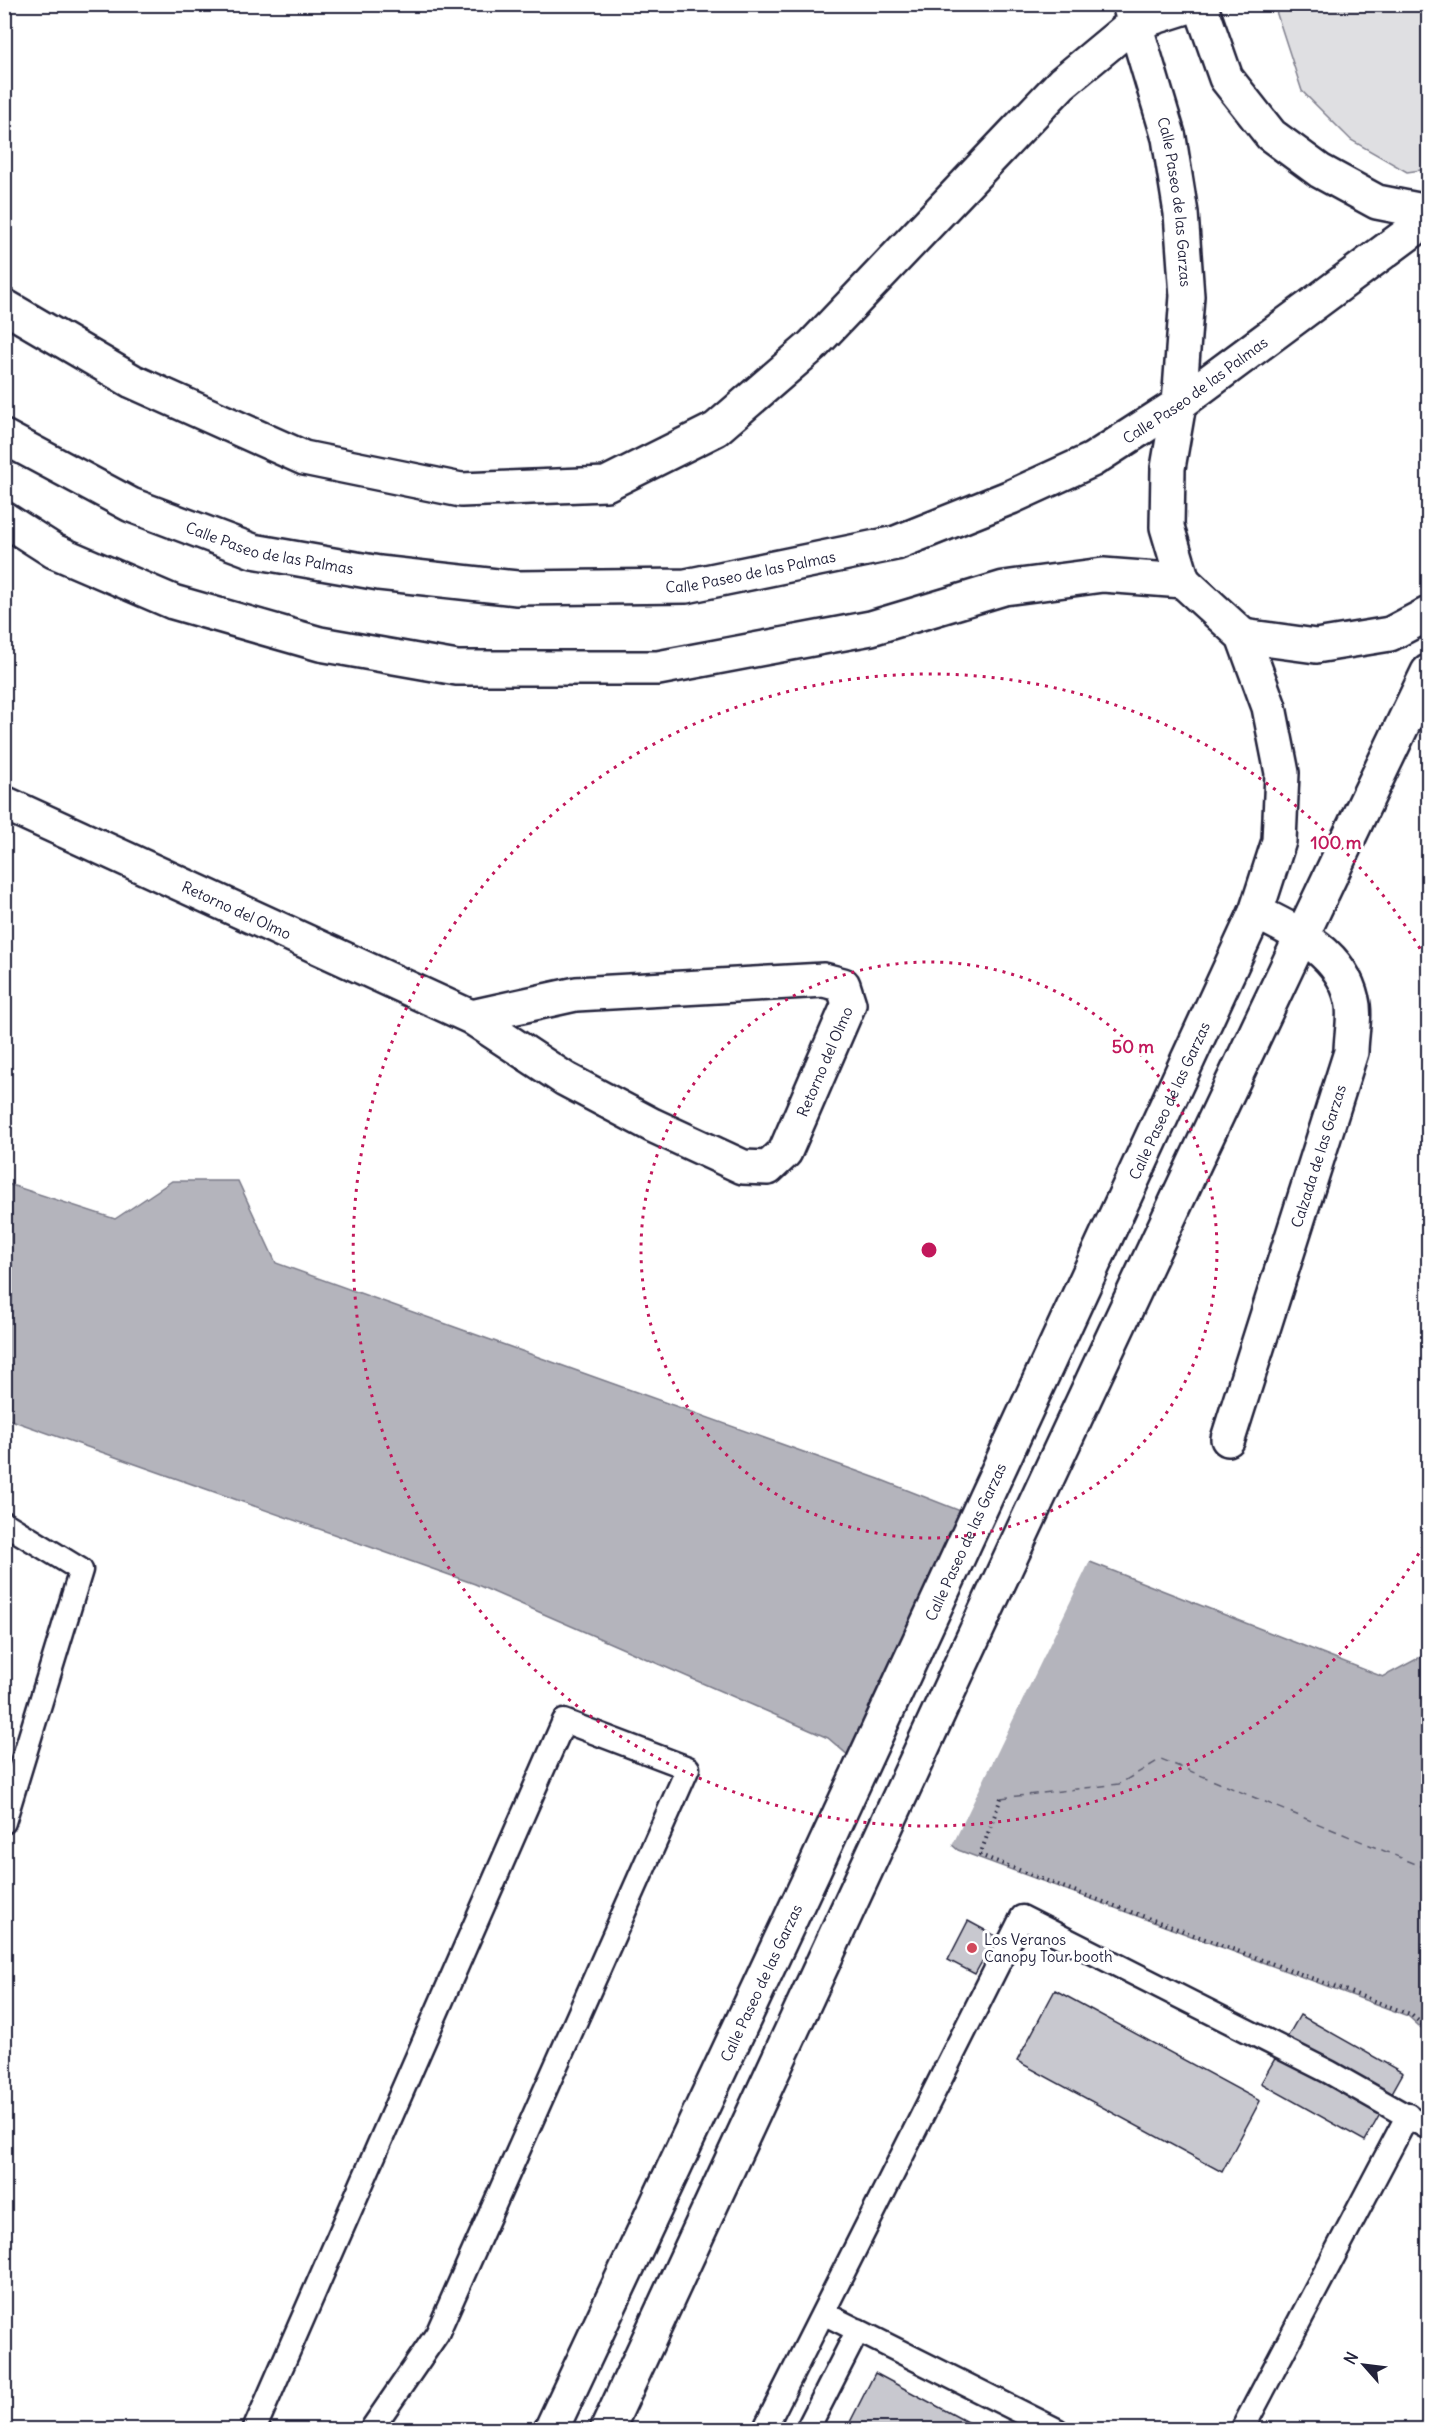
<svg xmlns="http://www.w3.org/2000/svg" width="1433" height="2434" viewBox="0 0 1433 2434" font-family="Delius,sans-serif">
	<rect width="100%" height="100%" fill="#fff"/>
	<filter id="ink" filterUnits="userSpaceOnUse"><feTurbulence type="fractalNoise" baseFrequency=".0167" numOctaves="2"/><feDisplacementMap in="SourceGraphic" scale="12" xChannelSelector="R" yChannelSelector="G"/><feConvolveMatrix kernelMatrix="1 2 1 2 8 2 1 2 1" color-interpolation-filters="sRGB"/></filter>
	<g filter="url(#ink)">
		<path fill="#dfdfe2" stroke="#80808e" stroke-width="1.5" d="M1274 5H1428V169L1407 172 1351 140 1302 91Z"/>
		<path fill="#b4b4bc" stroke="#7a7a88" stroke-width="1.5" d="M172 1181H238L276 1263 879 1479 1383 1677 1428 1653V2034L1408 2016 958 1850 828 1738 475 1584 5 1418V1183L115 1219Z"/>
		<path fill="#fff" d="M974 1513 1091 1559 951 1848 853 1763Z"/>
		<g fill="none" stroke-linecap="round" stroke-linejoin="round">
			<path stroke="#5c5c6f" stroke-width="1.5" stroke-dasharray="8 6" stroke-linecap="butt" d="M1001 1798 1119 1784 1161 1759 1428 1869"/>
		</g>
		<path fill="#c8c8cf" stroke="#22223b" stroke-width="1.5" d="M968 1921 996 1936 975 1974 948 1960Z
			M1055 1990 1260 2101 1222 2172 1017 2061Z
			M1300 2015 1403 2073 1365 2141 1261 2083Z
			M875 2373 982 2430H846Z"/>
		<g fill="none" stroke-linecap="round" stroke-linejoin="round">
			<defs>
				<path id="lane" d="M4 1523 81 1570 4 1822
					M823 2313 1057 2430
					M254 2430 564 1721 688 1768 437 2334 371 2430
					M764 2430 1022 1917 1329 2072 1428 2128
					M807 2430 858 2330
					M1242 2430 1408 2115"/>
				<g id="street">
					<path d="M4 306 132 381 304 458 461 490 606 484 716 429 812 346 1062 83 1133 24 1196 4"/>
					<path id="s1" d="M4 803 471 1017 565 1079 652 1125 743 1167 768 1168 785 1152 849 1004 843 985 824 980 576 994 471 1017"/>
					<path id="s2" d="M1228 1439 1351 1052C1351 1036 1356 1015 1352 1000 1341 952 1296 932 1256 912"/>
				</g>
				<g id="secondary">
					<path id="s3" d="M1129 4 1169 138 1181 213 1187 296 1179 404 1168 468 1167 527 1183 581"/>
					<path d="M1200 4 1226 78 1271 135 1320 171 1377 202 1428 212"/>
					<path id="s4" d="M4 437 131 505 253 551 379 573 517 588 686 586 896 543 1011 497 1092 460 1179 404 1428 219"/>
					<path d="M4 519 54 551 173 602 320 644 457 668H658L871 628 1004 588 1103 575 1183 581"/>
					<path d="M1243 636 1316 646 1390 634 1428 614"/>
					<path id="s5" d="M551 2430 815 1867 1256 912 1279 841 1282 773 1269 707 1243 636 1183 581"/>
					<path d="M607 2430C879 1843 1147 1255 1428 672"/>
				</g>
			</defs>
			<use href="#lane" stroke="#22223b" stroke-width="27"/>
			<use href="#street" stroke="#22223b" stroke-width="38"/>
			<use href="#secondary" stroke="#22223b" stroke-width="38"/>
			<path stroke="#22223b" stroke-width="4" stroke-dasharray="1.5 4.5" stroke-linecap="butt" d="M1001 1798 980 1855 1063 1887 1410 2014 1428 2029"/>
			<use href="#lane" stroke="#fff" stroke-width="22"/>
			<use href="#street" stroke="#fff" stroke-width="33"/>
			<use href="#secondary" stroke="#fff" stroke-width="33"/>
		</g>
	</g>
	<g fill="none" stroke="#c2185b" stroke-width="3" stroke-dasharray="3 6">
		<circle cx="929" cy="1250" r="288"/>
		<path d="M1428 1538A576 576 0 1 1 1428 962"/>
	</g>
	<circle fill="#d1495b" stroke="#fff" stroke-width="2" cx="972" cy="1948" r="6"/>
	<g text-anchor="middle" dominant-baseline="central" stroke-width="6" stroke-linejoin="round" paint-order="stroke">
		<g font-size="15" fill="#22223b" stroke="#fff">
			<text stroke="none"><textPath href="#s3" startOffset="204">Calle Paseo de las Garzas</textPath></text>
			<text stroke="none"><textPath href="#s4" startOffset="1262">Calle Paseo de las Palmas</textPath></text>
			<text stroke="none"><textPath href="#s4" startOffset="290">Calle Paseo de las Palmas</textPath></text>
			<text stroke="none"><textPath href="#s4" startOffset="776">Calle Paseo de las Palmas</textPath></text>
			<text stroke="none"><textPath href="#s1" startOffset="256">Retorno del Olmo</textPath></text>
			<text stroke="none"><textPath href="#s1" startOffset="972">Retorno del Olmo</textPath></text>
			<text stroke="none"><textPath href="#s5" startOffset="1466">Calle Paseo de las Garzas</textPath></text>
			<text stroke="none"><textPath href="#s2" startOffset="297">Calzada de las Garzas</textPath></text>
			<text stroke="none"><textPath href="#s5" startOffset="980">Calle Paseo de las Garzas</textPath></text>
			<text stroke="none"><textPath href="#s5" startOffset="494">Calle Paseo de las Garzas</textPath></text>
		</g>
		<g font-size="15" fill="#22223b" stroke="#fff" text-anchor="start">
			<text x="984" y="1939">Los Veranos<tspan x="984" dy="17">Canopy Tour booth</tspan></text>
		</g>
	</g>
	<circle cx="929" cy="1250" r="9" fill="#c2185b" stroke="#fff" stroke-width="3"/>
	<g font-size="18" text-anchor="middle" font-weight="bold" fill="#c2185b" stroke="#fff" stroke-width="6" stroke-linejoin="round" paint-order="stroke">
		<text x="1336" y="849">100 m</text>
		<text x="1133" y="1053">50 m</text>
	</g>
	<rect width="1433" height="2434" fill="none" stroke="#fff" stroke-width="24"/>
	<rect x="12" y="12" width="1409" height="2410" fill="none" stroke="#22223b" stroke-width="2" filter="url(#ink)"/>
	<g transform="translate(1364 2365) rotate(298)" stroke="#ffffff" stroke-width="4.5" paint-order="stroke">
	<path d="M0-4.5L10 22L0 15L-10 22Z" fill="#22223b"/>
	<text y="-9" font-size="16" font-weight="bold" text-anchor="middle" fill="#22223b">N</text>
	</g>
</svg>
